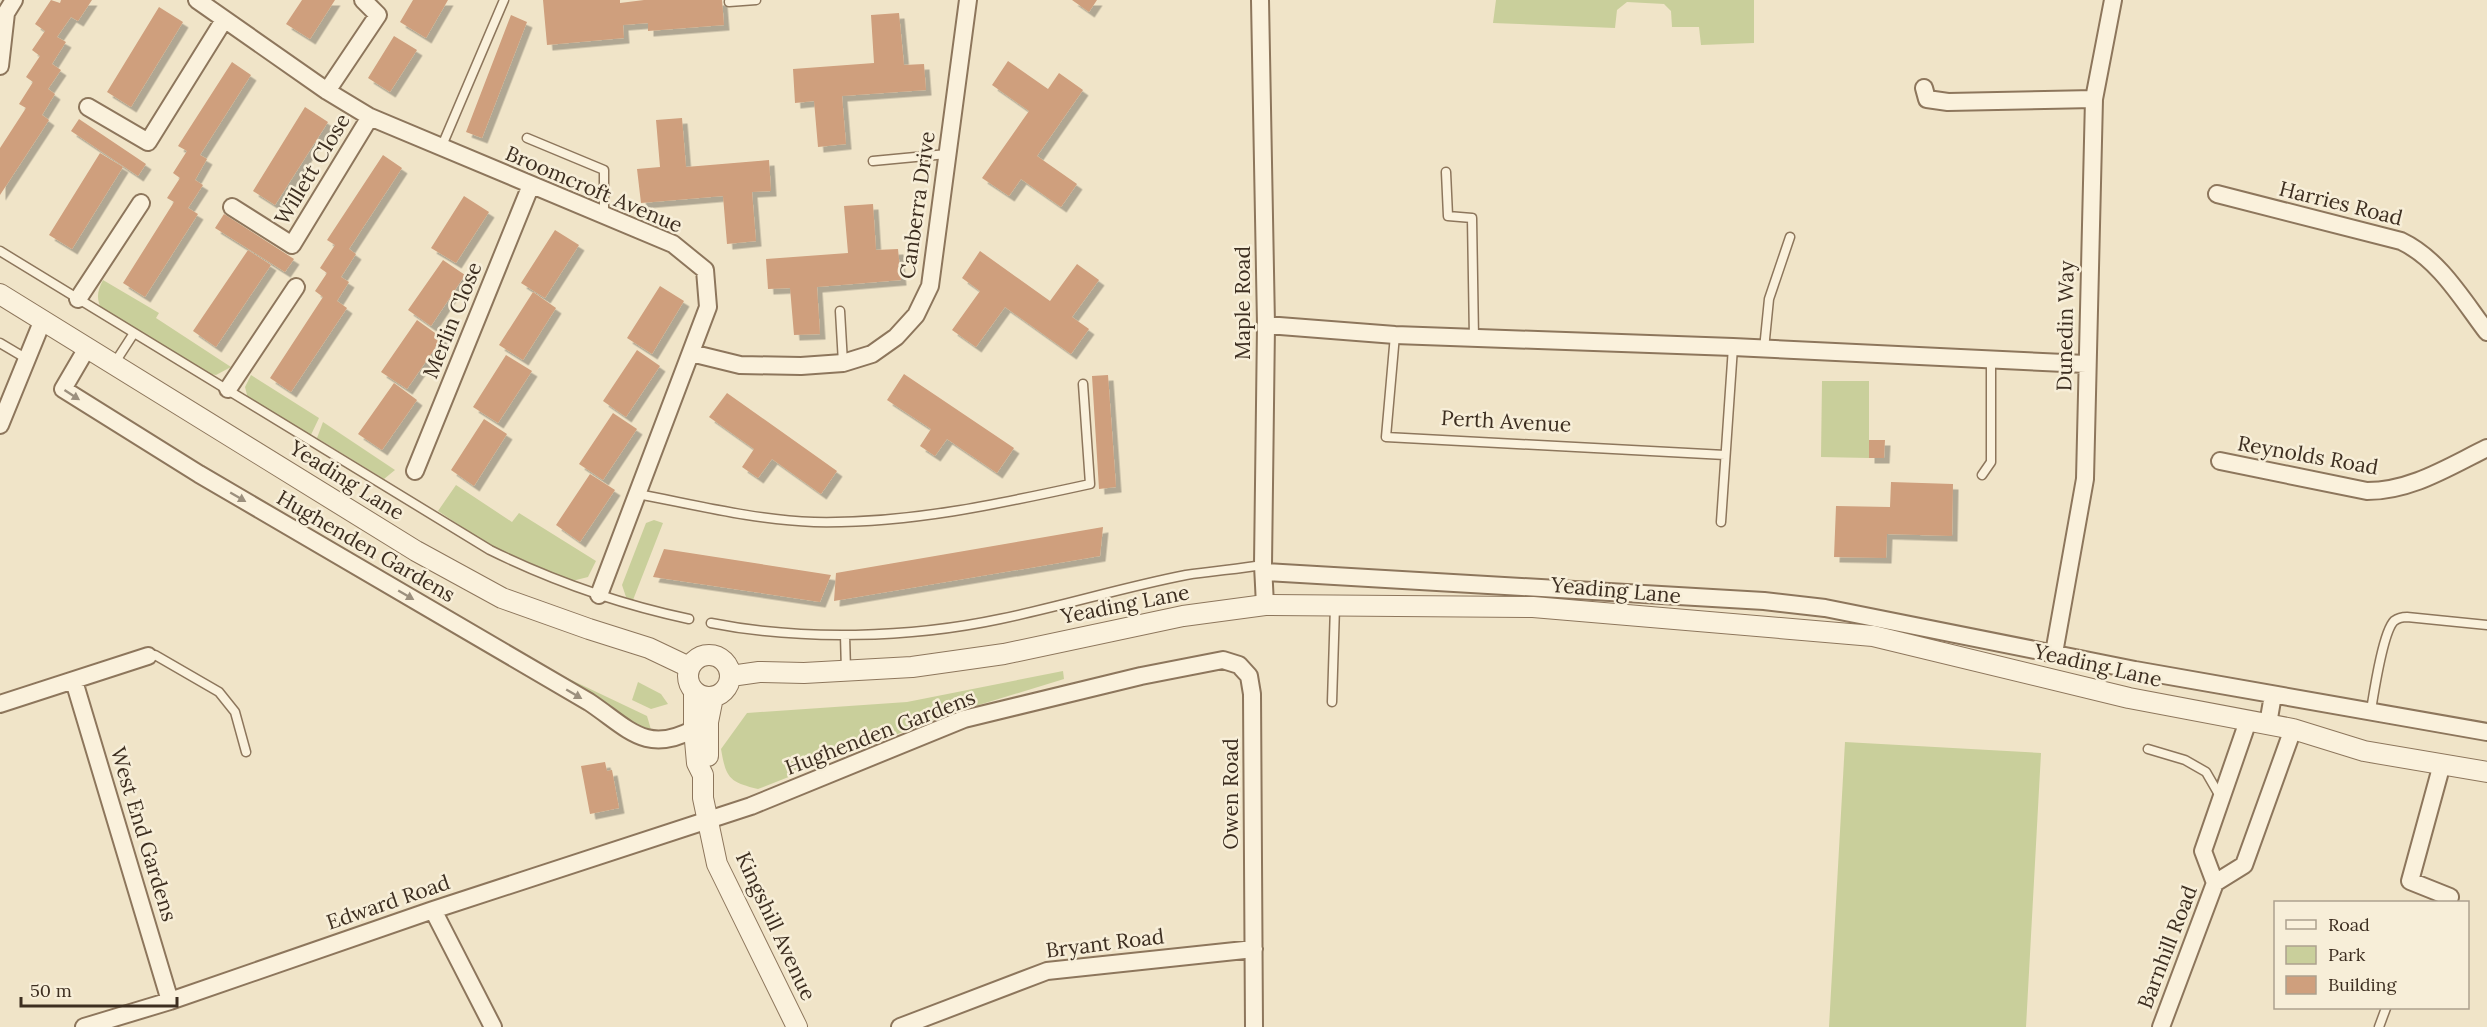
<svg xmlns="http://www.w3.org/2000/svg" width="2487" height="1027" viewBox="0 0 2487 1027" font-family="Lora,serif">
	<defs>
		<filter id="shadow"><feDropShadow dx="5.5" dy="5.5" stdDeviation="0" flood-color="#0004"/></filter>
	</defs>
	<rect width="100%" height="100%" fill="#f0e4c8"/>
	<path fill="#c9cf9b" d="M1496 0H1754V43L1701 45 1699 27H1672L1671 11 1664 4 1627 2 1617 10 1615 28 1493 23Z
		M103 280 159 313 156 318 231 367 216 375 198 372 102 311C96 298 97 292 103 280Z
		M251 375 319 418 308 441 249 403 245 387Z
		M1822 381H1869V458L1821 457Z
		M323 422 395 470 384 479 317 438Z
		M456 485 512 522 519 513 596 561 588 577 572 581 489 545 438 511Z
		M654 520 663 523 633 600 626 597 622 585 646 523Z
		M1063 671 1064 679 946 715 758 789C729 782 726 778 721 749L747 713 907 702Z
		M565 677 647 716 652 733 560 689Z
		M638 682 661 694 668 704 651 709 632 700Z
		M1845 742 2041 753 2026 1027H1829Z"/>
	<path fill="#cf9f7d" filter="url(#shadow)" d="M51 0 60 3 61 0H92L78 21 71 17 57 37 66 42 52 64 61 70 48 89 55 94 42 115 49 120 0 195V148L26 108 19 104 33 82 26 77 40 56 32 50 45 31 35 24Z
		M302 0H335L310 39 286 24Z
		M413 0H448L426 38 400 22Z
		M543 0H620V3L644 0H722L724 25 648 31V23L623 25 624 38 547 45Z
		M1072 0H1097L1089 12Z
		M159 7 183 22 131 107 107 92Z
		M899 13 904 65 924 64 926 90 842 96 846 144 818 147 814 101 795 103 793 69 874 63 871 15Z
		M511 15 527 22 482 138 466 132Z
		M394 36 417 50 390 92 368 78Z
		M1008 61 1048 89 1059 73 1083 90 1037 156 1077 184 1061 207 1021 179 1009 196 982 178 1029 111 992 85Z
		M232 62 251 75 200 155 207 159 195 180 203 185 188 208 198 214 145 297 123 283 174 202 167 198 180 178 173 173 187 151 178 146Z
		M305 107 328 122 275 205 253 191Z
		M682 118 686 167 769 160 771 191 752 192 756 241 727 244 723 196 641 203 637 169 660 167 656 120Z
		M79 119 146 164 138 176 71 131Z
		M100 153 123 167 72 249 49 235Z
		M383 155 402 168 349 249 356 254 341 277 349 282 337 301 347 308 291 392 270 378 323 297 315 291 327 273 320 268 335 245 327 240Z
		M464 196 489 212 456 263 431 248Z
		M873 204 876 250 898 249 901 280 817 287 820 334 794 335 790 288 768 289 766 259 848 253 844 206Z
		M224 214 294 259 285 272 215 228Z
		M555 230 579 245 545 298 521 283Z
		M248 250 271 265 216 347 193 331Z
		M980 251 1050 301 1077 264 1099 280 1072 317 1089 329 1071 354 1005 307 976 347 952 330 980 291 962 278Z
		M443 260 465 275 431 326 408 310Z
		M660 286 684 301 652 354 627 338Z
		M533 292 556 308 523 360 499 345Z
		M417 320 442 338 407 389 381 372Z
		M637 350 660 366 626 417 603 401Z
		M506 355 532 371 498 423 473 407Z
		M904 374 1014 448 997 473 947 439 935 456 920 446 931 429 887 400Z
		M1108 375 1116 487 1099 489 1092 376Z
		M394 383 417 400 382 450 358 434Z
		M727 393 837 471 821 494 772 459 758 478 742 467 754 449 709 417Z
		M613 413 637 429 603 480 579 464Z
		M484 419 507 434 474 486 451 470Z
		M1869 440H1885L1884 458H1869Z
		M590 474 615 490 580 542 556 525Z
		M1891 482 1953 484 1952 536 1887 534 1886 558 1834 557 1836 506 1890 507Z
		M1103 527 1100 556 834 601 836 573Z
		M664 549 831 575 820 602 653 577Z
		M605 762 607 771 612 770 619 808 590 814 581 766Z"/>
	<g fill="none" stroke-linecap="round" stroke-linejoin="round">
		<defs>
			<path id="service" d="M729 2 756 0
				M527 138 604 170V215
				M441 148 504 0
				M873 161 947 154
				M1446 172 1448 216 1472 218 1474 338
				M0 251 490 550C553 581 619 604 689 619
				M840 311 843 363
				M1395 335 1386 437 1725 455
				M0 343 27 359
				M1764 349 1769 299 1790 237
				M114 364 134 333
				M1982 475 1991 462V359
				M638 494C696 505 755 520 814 522 908 524 999 504 1090 484L1083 384
				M1721 522 1733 347
				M711 623C801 641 911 638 1000 619 1063 606 1124 587 1186 575 1212 571 1238 569 1263 565
				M845 635 846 671
				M148 656 155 655 219 692 235 712 246 752
				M1332 702 1335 606
				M2371 710C2374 692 2383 632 2394 621 2398 618 2402 617 2407 617L2487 625
				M2148 749 2185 760 2206 772 2221 798
				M2379 1027 2386 1008"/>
			<path id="minor" d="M197 0 327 91 370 117 673 244 705 270 708 307 599 595
				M1260 0 1266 325 1263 565 1265 605
				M0 66 6 13 14 0
				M1924 88 1927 99 1948 102 2094 99
				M327 91 378 15 363 0
				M88 107 148 142 224 20
				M2217 194 2401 241C2439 259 2462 299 2487 332
				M232 207 292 245 370 117
				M78 299 141 203
				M1266 325 1395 335 1733 347 2086 364
				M87 348 63 389 199 474 589 702C628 728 646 755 694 729
				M691 353 740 365 801 366 843 363 872 354 896 337 916 315 930 286 968 0
				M228 389 296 287
				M0 425 42 322
				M2220 461 2367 491C2411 491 2448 467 2487 448
				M415 471 531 185
				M1264 572 1764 601 1825 608 2135 670 2487 732
				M2054 653 2085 479 2094 99 2113 0
				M74 681 170 1001
				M0 704 148 656
				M2248 721 2203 851 2215 883 2244 865 2293 729
				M2268 724 2273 695
				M2442 764 2410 881 2450 897
				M433 910 493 1027
				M84 1027 170 1001 433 910 751 806 964 719 1141 676 1223 660 1239 665 1249 676 1252 694 1254 1027
				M900 1027 1047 971 1254 949
				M2161 1027 2215 883"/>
			<path id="tertiary" d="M0 294 416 551 502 598 589 629 649 648 689 667
				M688 676a21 21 0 1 1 42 0a21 21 0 1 1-42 0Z
				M731 676 759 672 804 673 912 667 1004 654 1183 616 1265 605 1533 607 1873 636 2129 698 2293 729 2364 751 2487 772
				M694 691V729L697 763 703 775V798L717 864 797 1027
				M708 756V722L713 697"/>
		</defs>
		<use href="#service" stroke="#8d765c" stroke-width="11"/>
		<use href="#minor" stroke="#8d765c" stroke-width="20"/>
		<use href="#tertiary" stroke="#8d765c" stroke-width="22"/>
		<use href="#service" stroke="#faf1dc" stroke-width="8"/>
		<use href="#minor" stroke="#faf1dc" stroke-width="16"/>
		<use href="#tertiary" stroke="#faf1dc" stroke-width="20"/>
	</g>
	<defs><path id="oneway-solid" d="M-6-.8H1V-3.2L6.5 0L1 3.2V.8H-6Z" transform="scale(1.5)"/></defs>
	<g fill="#9c907e">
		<use href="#oneway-solid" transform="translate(72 395) rotate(33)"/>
		<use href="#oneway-solid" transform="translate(238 497) rotate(30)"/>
		<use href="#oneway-solid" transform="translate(406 595) rotate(30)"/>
		<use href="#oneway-solid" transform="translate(574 694) rotate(30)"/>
	</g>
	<g text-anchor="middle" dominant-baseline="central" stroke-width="5" stroke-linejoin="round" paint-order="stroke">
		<g font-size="21" fill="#3d2e20" stroke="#f7eed8">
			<text transform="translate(312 169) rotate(-59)">Willett Close</text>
			<text transform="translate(594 189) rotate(23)">Broomcroft Avenue</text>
			<text transform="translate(2341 203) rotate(14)">Harries Road</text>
			<text transform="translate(917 205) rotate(-82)">Canberra Drive</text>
			<text transform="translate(1242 303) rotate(-90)">Maple Road</text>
			<text transform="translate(452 320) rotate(-68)">Merlin Close</text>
			<text transform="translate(2065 326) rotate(-89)">Dunedin Way</text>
			<text transform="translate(1506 421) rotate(3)">Perth Avenue</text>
			<text transform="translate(2308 455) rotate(10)">Reynolds Road</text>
			<text transform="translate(347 480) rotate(32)">Yeading Lane</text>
			<text transform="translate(366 546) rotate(30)">Hughenden Gardens</text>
			<text transform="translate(1616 590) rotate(5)">Yeading Lane</text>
			<text transform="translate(1125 604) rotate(-11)">Yeading Lane</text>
			<text transform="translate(2098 665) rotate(13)">Yeading Lane</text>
			<text transform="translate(880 732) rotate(-21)">Hughenden Gardens</text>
			<text transform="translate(1230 794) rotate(-90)">Owen Road</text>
			<text transform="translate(144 834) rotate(73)">West End Gardens</text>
			<text transform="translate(388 902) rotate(-19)">Edward Road</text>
			<text transform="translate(776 926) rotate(65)">Kingshill Avenue</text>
			<text transform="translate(1105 943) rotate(-7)">Bryant Road</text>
			<text transform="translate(2167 947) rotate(-69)">Barnhill Road</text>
		</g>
	</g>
	<rect x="2274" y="901" width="195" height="108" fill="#f7eed8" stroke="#ada18e" stroke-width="1.5"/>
	<rect x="2286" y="920" width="30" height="9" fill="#faf1dc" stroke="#ada18e" stroke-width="1.5"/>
	<text x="2328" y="931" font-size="18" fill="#3d2e20">Road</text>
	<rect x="2286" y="946" width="30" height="18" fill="#c9cf9b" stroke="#ada18e" stroke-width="1.5"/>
	<text x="2328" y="961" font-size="18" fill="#3d2e20">Park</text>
	<rect x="2286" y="976" width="30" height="18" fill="#cf9f7d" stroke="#ada18e" stroke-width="1.5"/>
	<text x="2328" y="991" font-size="18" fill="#3d2e20">Building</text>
	<path d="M21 997v9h156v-9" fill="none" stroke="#3d2e20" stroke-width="3"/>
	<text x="30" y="997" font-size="18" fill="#3d2e20" stroke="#f7eed8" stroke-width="4.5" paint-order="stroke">50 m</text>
</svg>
